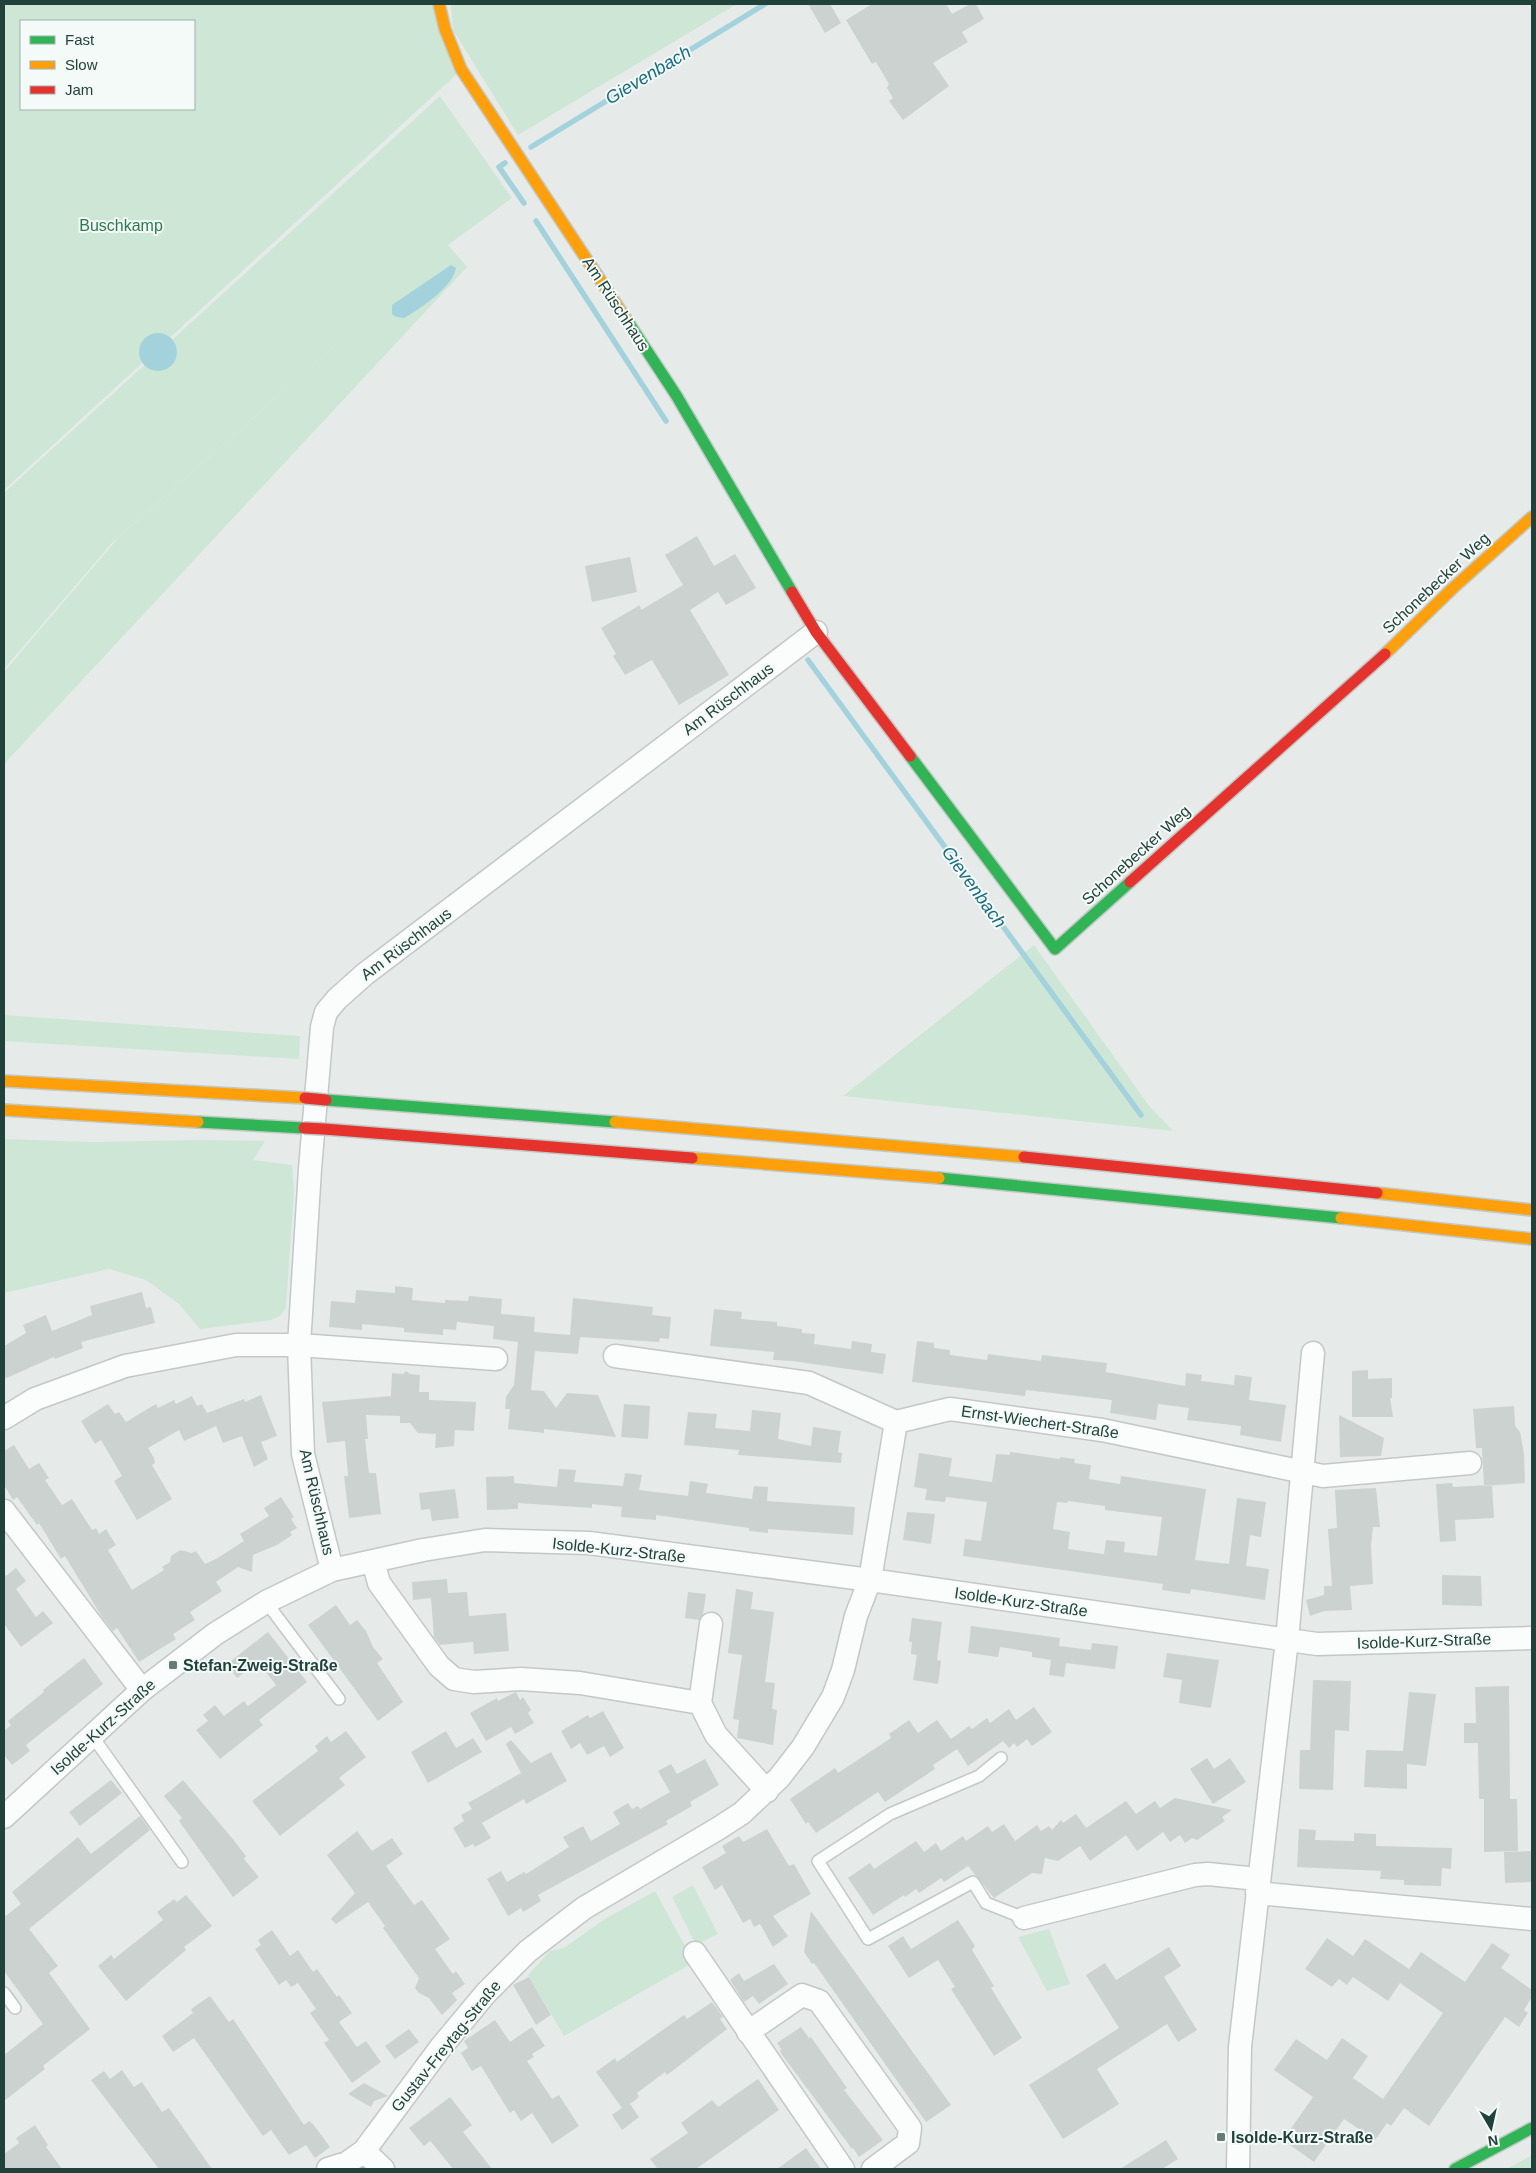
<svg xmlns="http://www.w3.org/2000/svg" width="1536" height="2173" viewBox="0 0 1536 2173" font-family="Helvetica,sans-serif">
	<rect width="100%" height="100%" fill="#e6ebe9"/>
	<path fill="#cee6d6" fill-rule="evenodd" d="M4 4H433L457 74 4 490ZM21 21H194V109H21Z
		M451 4H737L518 135 453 30Z
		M440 96 512 198 448 245 467 267 4 764V672L118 538 447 246 112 543 4 669V493Z
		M1034 945 1150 1107 1173 1131 843 1096Z
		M4 1015 300 1036 299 1059 4 1041Z
		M4 1139 92 1142 197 1140 265 1141 253 1160 292 1165 294 1191 286 1307C282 1315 279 1317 271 1320L200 1329 179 1304 146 1280 109 1269 4 1293Z
		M693 1885 718 1934 696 1945 672 1897Z
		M655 1891 694 1962 564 2036 528 1975 550 1951 564 1948 605 1919Z
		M1049 1929 1070 1984 1047 1991 1018 1937Z
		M1532 2155V2169H1507Z"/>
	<path fill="#a3d2dd" d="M451 265 456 268C453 287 420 309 404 318L396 317 392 314V305Z
		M139 352a19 19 0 1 1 38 0a19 19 0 1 1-38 0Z"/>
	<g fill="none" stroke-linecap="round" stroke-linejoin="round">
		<path stroke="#a3d2dd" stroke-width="5.5" d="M531 147 765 4
			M505 163 499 167 524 203
			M536 221 666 421
			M808 660 1141 1115"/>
	</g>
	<path fill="#ccd2d0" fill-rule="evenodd" d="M808 4H830L841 23 825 33Z
		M872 4H946L952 14 970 4H976L984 19 962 32 968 42 933 63 949 86 903 120 889 101 893 98 887 88 889 84 876 62 872 64 846 20Z
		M697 536 714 566 735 554 756 588 726 605 718 592 690 610 729 675 679 705 652 660 625 675 613 656 616 654 601 628 640 605 641 610 683 585 665 555Z
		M630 557 637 592 592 602 585 566Z
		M395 1286 413 1288 412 1300 445 1303V1300L468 1301 469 1296 502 1299 501 1314 535 1317 534 1332 570 1335 573 1298 653 1307 652 1315 671 1317 669 1339 660 1338 659 1342 580 1337 578 1354 535 1351 531 1390 544 1391 556 1408 567 1393 598 1395 616 1437 544 1429V1433L508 1429 510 1409H505L506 1397 514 1385 518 1342 493 1339 494 1326 457 1322 456 1330 443 1329V1335L404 1332V1328L362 1324V1330L329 1327 331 1301 355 1303 356 1290 395 1293Z
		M142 1292 146 1308 151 1307 155 1323 81 1342 83 1348 55 1359 54 1357 4 1379V1346L26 1333 23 1325 46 1315 52 1331 92 1315 90 1306Z
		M714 1309 742 1312 741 1319 777 1322V1326L802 1329V1333L815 1334 814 1344 851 1349 852 1341 872 1344 871 1352 886 1354 883 1374 792 1361 773 1360 774 1352 710 1346Z
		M917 1341 934 1343V1348L950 1350V1355L987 1360 988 1354 1041 1361 1042 1355 1107 1363 1106 1372 1185 1386 1186 1373 1202 1375 1201 1381 1234 1385 1235 1375 1252 1377 1249 1400 1286 1405 1281 1442 1240 1435 1241 1426 1187 1420 1189 1408 1158 1404 1156 1420 1110 1413 1112 1400 1026 1390 1025 1396 912 1382Z
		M1368 1370V1379L1392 1378V1398H1390L1393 1417H1352V1371Z
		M406 1371 410 1374 420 1375 419 1392H429V1400L476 1402 474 1431 455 1430 454 1446 435 1448 436 1434 418 1433 410 1423H400V1416L366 1415 368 1439H365L369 1473H376L381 1514 349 1518 344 1476H348L345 1441 327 1443 322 1402 391 1396 392 1373 403 1374Z
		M261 1395 277 1436 261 1442 268 1459 254 1467 242 1436 223 1443 216 1426 184 1441 179 1430 148 1448 154 1458 155 1463 152 1465 172 1499 137 1520 114 1481 122 1476 101 1440 95 1444 81 1421 108 1404 115 1414 119 1412 126 1422 156 1404 158 1408 174 1400 176 1404 192 1396 197 1406 202 1404 207 1413 244 1399 245 1402Z
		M624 1404 650 1406 648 1439 621 1437Z
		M1514 1406 1515 1426 1520 1432 1524 1454 1525 1483 1484 1486 1482 1448H1476L1473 1409Z
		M752 1410 781 1413 778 1439 811 1446 813 1427 841 1431 838 1452 842 1453 841 1463 738 1455 739 1450 684 1445 688 1412 717 1414 715 1428 750 1431Z
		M1339 1415 1384 1438 1381 1456 1340 1457Z
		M14 1445 29 1469 39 1463 49 1478 45 1480 62 1505 72 1499 92 1530 96 1528 99 1534 106 1529 116 1545 108 1550 132 1590 164 1570 162 1567 170 1562 171 1556 180 1550 192 1553 196 1551 205 1564 216 1559 244 1541 240 1534 269 1516 264 1508 281 1497 294 1517 291 1519 297 1528 290 1532 292 1535 277 1545 253 1555 252 1572 238 1567 216 1582 222 1591 190 1612 195 1620 173 1634 176 1639 139 1662 117 1628 113 1631 102 1617 65 1556 61 1559 39 1523 37 1525 17 1497 13 1500 4 1485V1451Z
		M1010 1452 1060 1459V1457L1075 1459 1074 1463 1091 1465 1089 1479 1120 1484 1121 1476 1206 1489 1195 1560 1229 1564 1237 1498 1266 1502 1261 1537 1250 1535 1246 1566 1269 1569 1265 1600 1191 1589 1190 1594 1162 1590 1163 1584 963 1556 965 1539 981 1541 987 1502 946 1497 945 1502 925 1500 927 1489 914 1487 919 1453 952 1458 949 1476 992 1482 996 1454 1010 1455ZM1068 1501 1105 1506V1510L1162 1517 1157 1556 1124 1552 1125 1542 1106 1540 1104 1554 1068 1549 1070 1532 1053 1529 1057 1502 1067 1503Z
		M559 1469 576 1470 574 1482 623 1486 625 1473 642 1475 639 1490 688 1496 690 1481 708 1484 706 1493 752 1499 754 1486 768 1487 767 1501 855 1507 853 1535 768 1529V1533L749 1531V1528L656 1515V1520L621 1517 622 1507 592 1504V1508L518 1503V1509L487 1510 486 1477 514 1476V1483L557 1487Z
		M1452 1483 1453 1487 1492 1485 1494 1518 1455 1520 1456 1541 1440 1542 1436 1484Z
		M1376 1488 1380 1527H1373L1371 1546 1373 1584 1350 1586 1352 1610 1324 1611 1310 1616 1306 1600 1324 1595V1586H1332L1328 1529 1337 1528 1335 1490Z
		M455 1489 459 1518 432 1521 430 1509 421 1510 419 1493Z
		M907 1512 935 1514 931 1544 903 1540Z
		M16 1568 26 1581 16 1589 36 1617 43 1611 53 1623 21 1647 4 1624V1574L6 1576Z
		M1442 1575 1481 1576 1482 1606 1442 1605Z
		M447 1579 448 1593 467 1592 469 1616 506 1613 509 1651 474 1654 473 1642 440 1645 434 1637 431 1598 413 1600 412 1582Z
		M736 1589 753 1592 751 1609 774 1612 765 1682 775 1683 772 1709 777 1710 773 1745 737 1738 739 1720 733 1719 742 1655 728 1653Z
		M688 1592 706 1594 703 1614 699 1620 685 1618Z
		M336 1605 350 1625 357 1620 366 1631 373 1647 383 1659 377 1663 403 1702 378 1721 308 1625Z
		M912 1618 942 1622 937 1660 941 1661 938 1684 913 1680 917 1655 911 1654 912 1642H909Z
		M971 1626 1060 1638 1059 1646 1091 1650 1092 1643 1118 1646 1115 1669 1066 1663 1064 1677 1049 1675 1051 1660 1032 1657V1652L1000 1647 998 1657 968 1653Z
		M268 1632 307 1682 259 1720 263 1725 220 1759 196 1730 208 1721 203 1715 215 1705 224 1716 244 1701 248 1706 276 1685 258 1662 237 1678 227 1664Z
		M1167 1653 1219 1660 1211 1708 1179 1703 1182 1680 1163 1677Z
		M84 1658 103 1684 26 1745 30 1751 12 1765 4 1755V1731L11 1725 8 1721 44 1692 43 1690Z
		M1313 1680 1351 1681 1349 1731 1335 1730 1333 1790 1299 1789 1300 1750H1310Z
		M1509 1686 1510 1799H1517L1518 1851 1484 1852V1799H1479L1478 1743H1464V1723H1476L1475 1687Z
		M516 1692 520 1700 523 1697 531 1710 528 1713 534 1723 515 1734 511 1727 486 1741 470 1713 497 1698 498 1701Z
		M1409 1692 1436 1694 1426 1766 1407 1764V1789L1364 1787 1366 1750 1403 1751Z
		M1034 1707 1052 1732 1032 1746 1027 1739 1017 1747 1014 1743 1009 1748 1003 1741 968 1766 957 1749 933 1765 935 1769 885 1802 878 1792 816 1833 808 1822 806 1824 790 1799 835 1768 838 1773 891 1738 889 1734 909 1720 918 1733 937 1720 951 1739 969 1726 972 1729 987 1718 990 1723 1009 1709 1016 1720Z
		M603 1711 624 1748 610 1757 604 1746 587 1755 580 1743 571 1749 561 1731 588 1715 590 1718Z
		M346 1731 366 1757 339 1778 345 1785 280 1836 252 1801 318 1751 315 1746 327 1736 331 1742Z
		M446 1731 456 1748 473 1738 482 1752 428 1783 411 1752Z
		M511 1740 531 1763 551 1752 567 1781 526 1804 524 1799 482 1823 491 1838 475 1847 473 1844 465 1848 453 1828 464 1821 461 1815 472 1809 468 1803 521 1773 506 1744Z
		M1207 1758 1214 1769 1230 1758 1246 1782 1213 1804 1190 1769Z
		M705 1759 719 1785 690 1802 692 1806 666 1821 668 1824 538 1895 541 1901 523 1912 521 1908 508 1916 487 1879 501 1871 507 1882 524 1872 526 1874 569 1847 563 1837 583 1826 591 1841 620 1824 613 1812 628 1803 632 1809 638 1806 640 1809 670 1792 658 1771 671 1764 677 1774Z
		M111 1780 122 1793 80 1826 69 1812Z
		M183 1780 232 1838 246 1856 244 1859 259 1877 233 1897 179 1821 182 1818 164 1796Z
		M1175 1798 1232 1810 1222 1817 1225 1821 1197 1840 1192 1838 1185 1843 1180 1835 1170 1842 1163 1832 1137 1851 1126 1835 1090 1861 1080 1846 1058 1861 1045 1858 1042 1874 1032 1873 994 1898 968 1866 944 1882 941 1878 919 1893 916 1889 905 1897 904 1895 873 1915 848 1878 870 1863 874 1869 916 1841 924 1852 936 1843 941 1851 963 1836 966 1841 988 1826 992 1832 1004 1824 1015 1841 1037 1825 1041 1831 1049 1826 1052 1830 1061 1820 1063 1823 1076 1814 1086 1828 1126 1801 1136 1814 1155 1801 1160 1808Z
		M140 1816 150 1830 29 1929 58 1966 49 1973 90 2029 43 2066 45 2069 4 2101V2055L43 2024 4 1971V1917L21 1904 12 1892 78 1837 91 1854Z
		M767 1829 789 1866 794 1864 811 1894 773 1916 788 1936 773 1947 760 1924 754 1927 750 1919 743 1923 722 1885 715 1890 702 1867 726 1853 722 1846 739 1836 743 1842Z
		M1299 1829 1316 1830 1315 1840 1354 1841V1833L1376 1834V1846L1452 1848 1451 1869 1442 1868 1441 1886 1404 1885V1880L1380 1879 1381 1871 1297 1867Z
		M357 1831 372 1851 392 1838 403 1854 386 1866 414 1905 422 1900 450 1939 435 1949 453 1974 456 1971 465 1984 452 1993 457 2000 442 2015 429 1998 419 1993 415 1988 419 1978 383 1928 385 1926 368 1902 336 1924 331 1919 355 1893 327 1855Z
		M1531 1851V1882L1505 1883 1504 1852Z
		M186 1895 212 1926 184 1947 186 1950 126 2001 98 1966 111 1955 114 1959 163 1920 157 1912 174 1899 177 1902Z
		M811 1911 951 2105 926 2122 814 1963 812 1964 804 1952Z
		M958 1920 975 1946 972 1950 994 1986 991 1988 1022 2038 994 2056 951 1989 955 1987 938 1960 909 1978 888 1946 903 1936 911 1949Z
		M272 1930 290 1956 298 1950 313 1972 317 1969 337 1997 339 1995 352 2013 339 2022 357 2047 366 2041 381 2062 352 2083 324 2043 329 2040 310 2013 316 2009 298 1983 291 1987 286 1980 279 1985 255 1949 261 1945 258 1940Z
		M1327 1938 1353 1956 1365 1939 1409 1969 1421 1952 1465 1982 1492 1943 1510 1955 1501 1968 1532 1990V1997L1524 2010 1528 2013 1519 2027 1505 2017 1429 2126 1404 2108 1391 2126 1387 2123 1375 2140 1344 2119 1314 2162 1283 2140 1313 2097 1274 2070 1296 2039 1327 2060 1342 2038 1368 2056 1353 2078 1383 2099 1443 2013 1400 1983 1388 2001 1353 1977 1347 1985 1339 1979 1332 1987 1305 1969Z
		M1169 1947 1181 1966 1164 1977 1197 2030 1178 2042 1167 2024 1097 2069 1119 2104 1063 2139 1029 2085 1119 2028 1086 1975 1105 1963 1116 1980Z
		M774 1964 788 1984 759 2004 753 1996 744 2002 730 1980 739 1973 744 1981Z
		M529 1977 551 2015 536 2025 513 1985Z
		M210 1996 229 2022 233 2019 304 2125 309 2121 313 2124 330 2147 315 2158 306 2145 289 2155 271 2130 263 2136 194 2038 173 2052 162 2036 193 2013 191 2009Z
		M712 2002 723 2017 720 2019 727 2029 667 2075 665 2072 637 2093 639 2097 630 2104 639 2117 622 2130 612 2115 622 2108 596 2072 615 2058 617 2062 684 2015 687 2019Z
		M495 2020 510 2042 532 2027 545 2046 532 2054 534 2057 527 2061 552 2099 559 2095 579 2126 552 2144 532 2113 521 2121 514 2110 510 2113 481 2066 472 2071 461 2053 468 2048 464 2041Z
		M801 2027 809 2038 811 2037 847 2088 844 2090 883 2140 859 2157 853 2148 852 2149 780 2052 781 2049 777 2043Z
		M409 2029 419 2042 395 2059 385 2046Z
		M122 2070 134 2087 142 2082 162 2112 169 2108 212 2169H159L91 2080 104 2071 110 2079Z
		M758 2079 779 2110 696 2169H658L650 2159 688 2133 681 2123 712 2100 718 2107Z
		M364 2083 388 2096 374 2101 371 2107 348 2094Z
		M450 2097 472 2125 463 2132 492 2169H453L433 2144 430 2141 424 2146 409 2128Z
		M35 2125 48 2145 46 2147 62 2169H4V2154L19 2143 16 2138Z
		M1166 2140 1178 2159 1162 2169H1120Z
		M806 2148 821 2169H777Z"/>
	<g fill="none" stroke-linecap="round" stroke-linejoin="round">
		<defs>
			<path id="lane" d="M266 1602 339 1699
				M93 1737 182 1862
				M1001 1758 979 1776 890 1814 818 1861 868 1939 973 1882 986 1903 1024 1918
				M4 1993 15 2008"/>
			<path id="street" d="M615 1356 809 1383 896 1422 950 1409 1102 1430 1323 1476 1470 1463
				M4 1418 35 1399 125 1366 236 1345H299L496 1359
				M4 1511 142 1690
				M373 1561 379 1583 439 1666 454 1679 474 1682 521 1679 580 1683 700 1703 716 1735 767 1791
				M332 1570 303 1454 299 1345 310 1169 322 1027 326 1012 337 999 365 974 816 632
				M700 1703 711 1624
				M4 1817 142 1690 215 1634 266 1602 332 1570 423 1550 485 1540 589 1543 870 1580 1317 1644 1532 1638
				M1257 1893 1532 1919
				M1024 1918 1195 1875 1208 1874 1258 1879
				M695 1953 843 2169
				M748 2032 802 1995 819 2001 910 2128 908 2143 873 2169
				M364 2151 383 2169
				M328 2169 347 2163 364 2151 441 2047 486 1993 528 1951 584 1908 719 1828 742 1813 779 1778 803 1747 833 1697 843 1670 856 1616 870 1580 896 1422
				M1238 2169 1240 2047 1287 1640 1313 1353"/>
			<path id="fast" d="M628 322 676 395 792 592
				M910 756 1055 949 1130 882
				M326 1100 615 1122
				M198 1122 304 1128
				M939 1178 1341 1218
				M1455 2169 1532 2128"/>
			<path id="slow" d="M439 4 445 29 461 69 628 322
				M1385 654 1453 588 1532 517
				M4 1081 305 1098
				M4 1110 198 1122
				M615 1122 1024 1157
				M692 1158 939 1178
				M1377 1193 1532 1210
				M1341 1218 1532 1239"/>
			<path id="jam" d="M792 592 816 632 910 756
				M1130 882 1385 654
				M324 1129 692 1158
				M1024 1157 1377 1193"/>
		</defs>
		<use href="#lane" stroke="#c3c8c6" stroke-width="14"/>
		<use href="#street" stroke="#c3c8c6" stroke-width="25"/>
		<use href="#fast" stroke="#c1c9c6" stroke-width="14"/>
		<use href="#slow" stroke="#c1c9c6" stroke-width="14"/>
		<use href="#jam" stroke="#c1c9c6" stroke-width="14"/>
		<use href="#lane" stroke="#fbfcfc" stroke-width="11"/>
		<use href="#street" stroke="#fbfcfc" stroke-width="22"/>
		<use href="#fast" stroke="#30b455" stroke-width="11"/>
		<use href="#slow" stroke="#ff9f0a" stroke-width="11"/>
		<use href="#jam" stroke="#e5322d" stroke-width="11"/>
		<defs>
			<path id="jam-bridge" d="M305 1098 326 1100
				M304 1128 324 1129"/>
		</defs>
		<use href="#jam-bridge" stroke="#bdc7c4" stroke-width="14" stroke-linecap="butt"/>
		<use href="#jam-bridge" stroke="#e5322d" stroke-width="11"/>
	</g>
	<g fill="#667d77" stroke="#f4faf7" stroke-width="2">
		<rect x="168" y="1660" width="10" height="10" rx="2.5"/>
		<rect x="1216" y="2132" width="10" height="10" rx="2.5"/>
	</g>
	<g text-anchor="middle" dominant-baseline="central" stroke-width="4" stroke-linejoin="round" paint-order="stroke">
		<g font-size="16" fill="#277d4b" stroke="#f4faf7">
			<text x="121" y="225">Buschkamp</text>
		</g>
		<g font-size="16" fill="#21423a" stroke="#f4faf7">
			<text transform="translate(616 304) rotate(57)">Am Rüschhaus</text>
			<text transform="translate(1436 583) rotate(-43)">Schonebecker Weg</text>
			<text transform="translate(728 699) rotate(-37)">Am Rüschhaus</text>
			<text transform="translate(1136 855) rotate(-42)">Schonebecker Weg</text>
			<text transform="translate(406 944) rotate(-37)">Am Rüschhaus</text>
			<text transform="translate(1040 1422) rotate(8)">Ernst-Wiechert-Straße</text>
			<text transform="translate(317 1502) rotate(77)">Am Rüschhaus</text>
			<text transform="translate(619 1550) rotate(6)">Isolde-Kurz-Straße</text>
			<text transform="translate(1021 1602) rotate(8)">Isolde-Kurz-Straße</text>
			<text transform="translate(1424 1641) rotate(-2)">Isolde-Kurz-Straße</text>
			<text transform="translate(103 1727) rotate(-42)">Isolde-Kurz-Straße</text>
			<text transform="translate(446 2046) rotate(-51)">Gustav-Freytag-Straße</text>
		</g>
		<g font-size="16" font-weight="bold" fill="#21423a" stroke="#f4faf7" text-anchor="start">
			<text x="183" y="1665">Stefan-Zweig-Straße</text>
			<text x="1231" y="2137">Isolde-Kurz-Straße</text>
		</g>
		<g font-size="18" font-style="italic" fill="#146d84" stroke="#f4faf7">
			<text transform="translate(648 75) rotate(-31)">Gievenbach</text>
			<text transform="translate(974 887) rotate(54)">Gievenbach</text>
		</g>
	</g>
	<rect width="1536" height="2173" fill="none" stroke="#21423a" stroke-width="10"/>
	<rect x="20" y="20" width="175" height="90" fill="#f4faf7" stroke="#a0b0ab"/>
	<rect x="30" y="36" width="25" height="8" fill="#30b455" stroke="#a0b0ab"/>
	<text x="65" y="45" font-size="15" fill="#21423a">Fast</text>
	<rect x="30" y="61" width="25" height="8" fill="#ff9f0a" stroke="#a0b0ab"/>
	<text x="65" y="70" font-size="15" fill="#21423a">Slow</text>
	<rect x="30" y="86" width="25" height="8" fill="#e5322d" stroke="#a0b0ab"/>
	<text x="65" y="95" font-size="15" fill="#21423a">Jam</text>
	<g transform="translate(1491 2128) rotate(171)" stroke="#f4faf7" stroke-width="4" paint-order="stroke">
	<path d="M0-4L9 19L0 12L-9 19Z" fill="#21423a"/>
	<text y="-8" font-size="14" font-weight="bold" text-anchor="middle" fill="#21423a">N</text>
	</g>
</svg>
